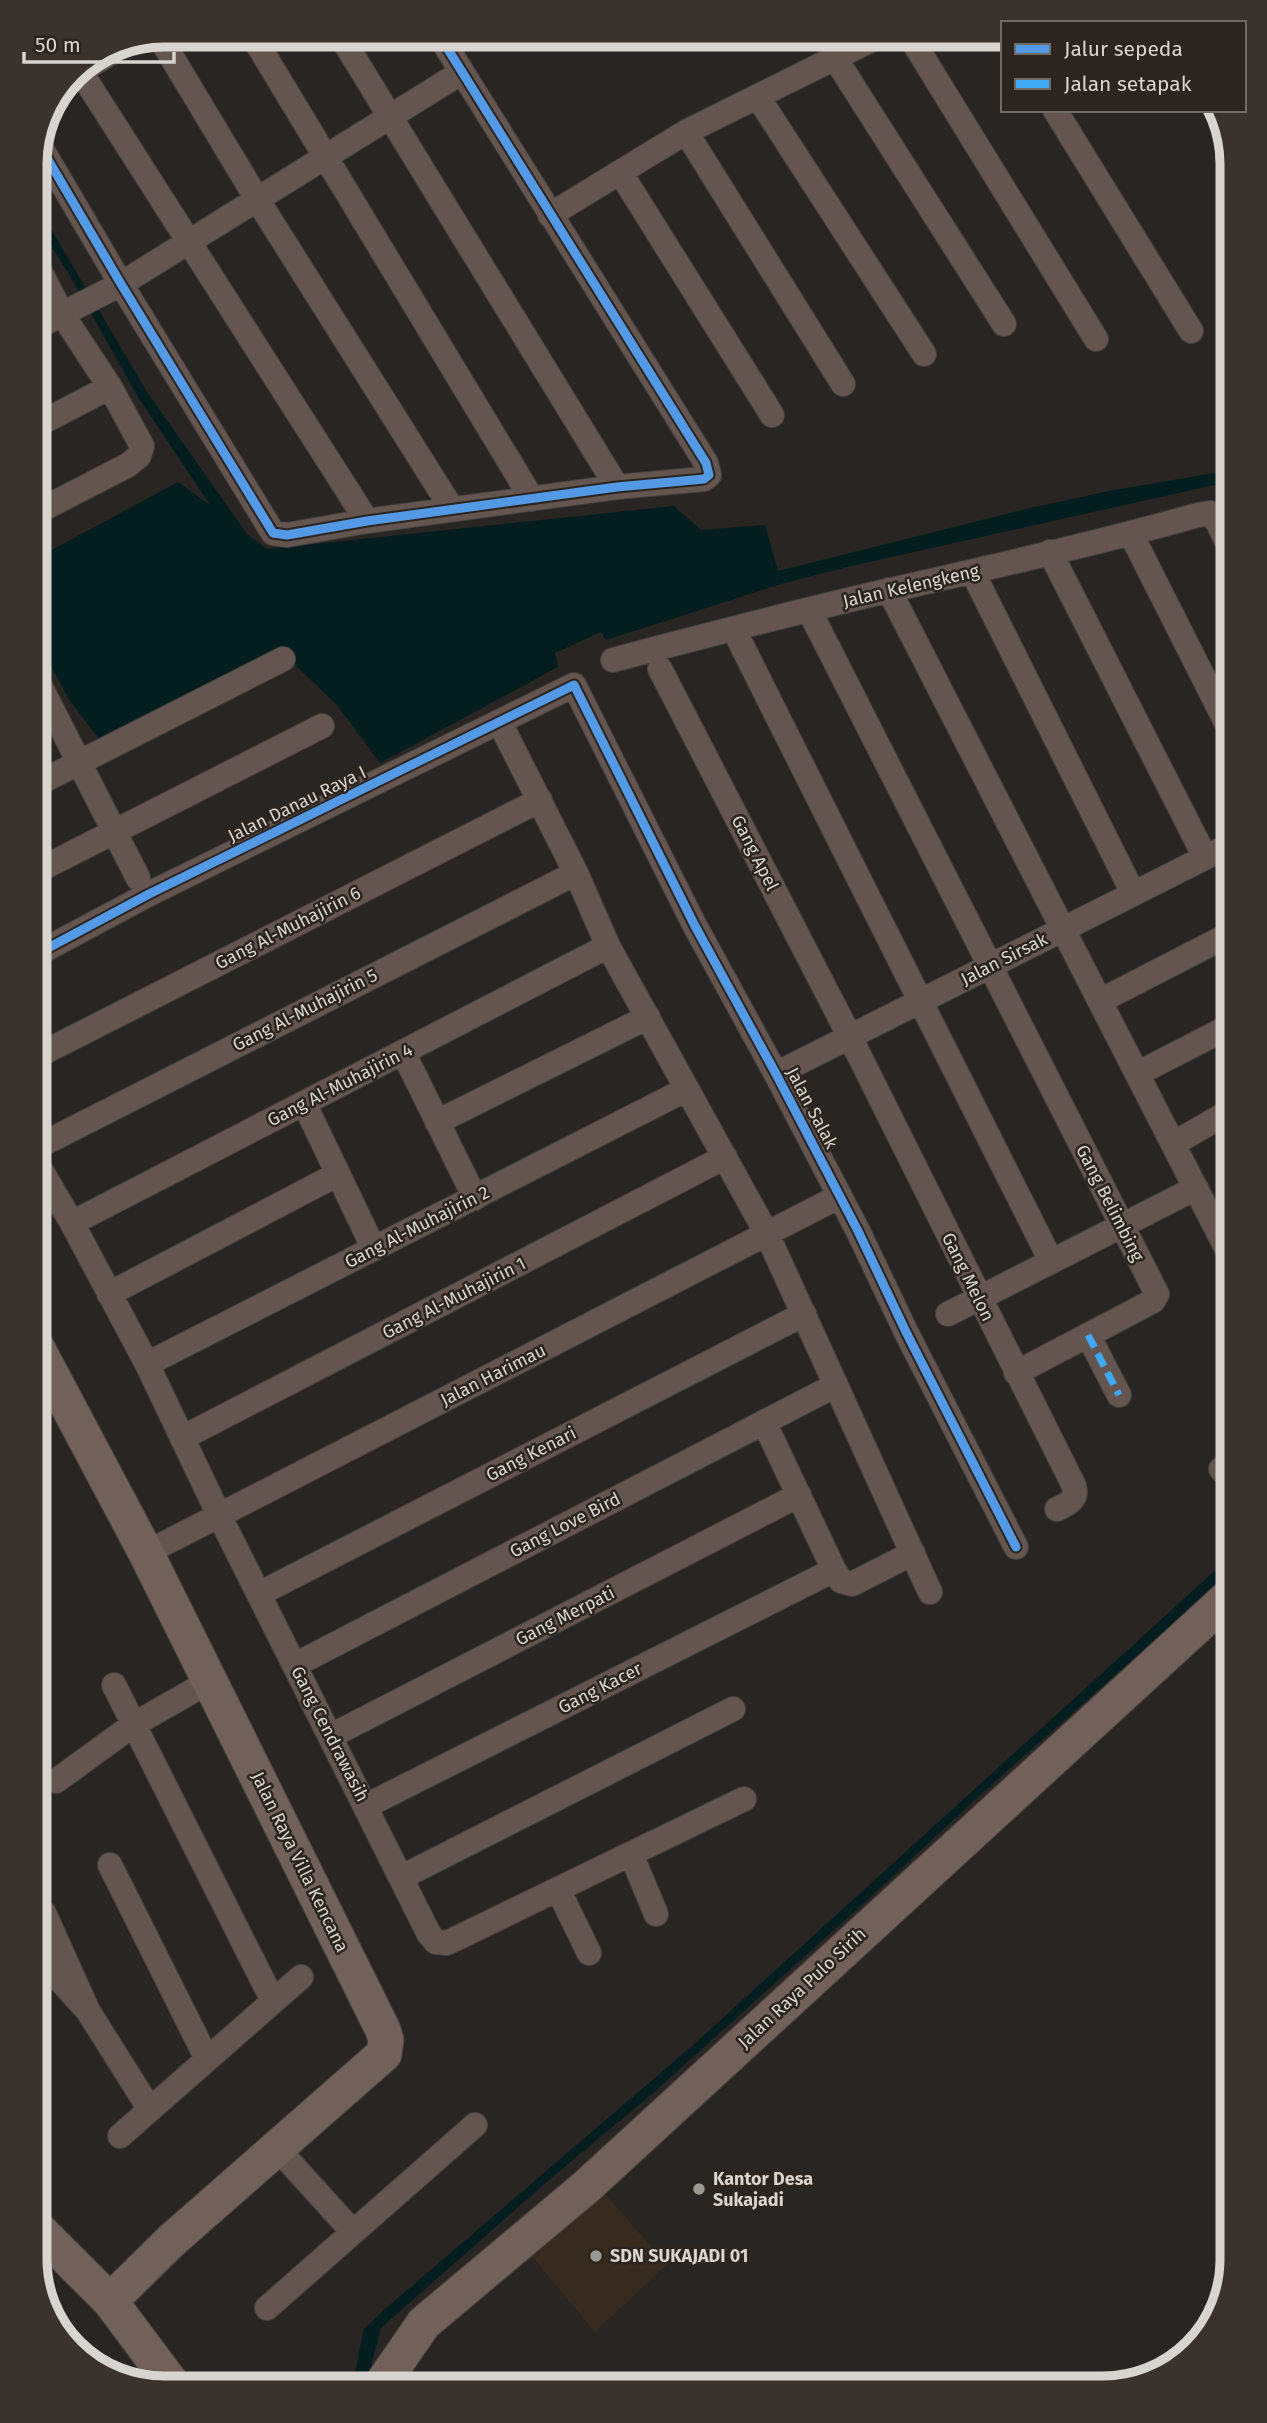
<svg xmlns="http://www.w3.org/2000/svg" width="1267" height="2423" viewBox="0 0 1267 2423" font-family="'Fira Sans',sans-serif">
	<rect width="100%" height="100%" fill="#292522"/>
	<path fill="#372a1f" d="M598 2186 667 2264 595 2332 525 2248Z"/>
	<path fill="#041e20" d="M1213 110H1219L1222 115 1232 163Z
		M35 202 147 392 247 534 267 549 674 506 701 530 765 525 778 571 1026 509 1109 491 1232 470V481L847 567 781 584 606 640 601 632 555 653 558 667 380 763 337 705 294 664 102 743 68 698 35 634V559L178 482 210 505 138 397 70 276 35 220Z
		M1232 1555V1571L979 1796 865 1902 653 2093 549 2180 381 2328 365 2388H352L364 2329 385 2309 691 2047Z"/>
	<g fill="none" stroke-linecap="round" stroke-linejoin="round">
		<defs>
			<path id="street" d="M252 35 532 499
				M340 35 617 487
				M909 35 1096 339
				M159 36 257 199 452 509
				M835 58 1004 324
				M80 71 367 521
				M72 76 129 42
				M758 97 924 354
				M1055 110 1191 331
				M686 132 843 384
				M40 146 121 284 273 533 287 535 367 521 617 487 704 479 709 475 706 463 439 35
				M620 172 772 415
				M550 215 686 132 881 35
				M35 328 121 284 462 72
				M35 426 110 387
				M35 513 128 465 139 456 142 446 110 387 62 314 35 262
				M1131 534 1232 734
				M1050 552 1205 857
				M973 573 1133 893
				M889 590 1232 1259
				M809 610 1157 1294 1153 1301 1016 1373
				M740 642 1051 1261
				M613 660C704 636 795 612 887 591 991 567 1095 544 1198 515L1210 513 1218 523 1232 552
				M660 669 850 1037 1074 1486C1078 1499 1068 1504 1057 1509
				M35 676 138 878
				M505 733 576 873 608 946 767 1234 930 1592
				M35 785 283 659
				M35 872 322 726
				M35 955 149 894 574 685 695 926 776 1074 858 1231 907 1334 1016 1547
				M1100 1001 1232 933
				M403 1052 475 1198
				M35 1057 540 800
				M776 1074 1232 844
				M1137 1074 1232 1025
				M304 1103 374 1249
				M437 1122 648 1017
				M1173 1144 1232 1110
				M35 1148 576 873
				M35 1160 72 1223 147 1364 219 1515 429 1934 436 1942 447 1943 744 1799
				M1210 1216 1232 1205
				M72 1223 608 946
				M109 1294 338 1174
				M948 1314 1196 1188
				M1088 1335 1119 1395
				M147 1364 687 1089
				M764 1422 834 1570 841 1581 852 1584 913 1553
				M182 1438 725 1157
				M1221 1469 1232 1481
				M146 1553 840 1196
				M259 1594 804 1314
				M295 1665 836 1385
				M114 1685 273 2001
				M331 1736 799 1495
				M56 1781 133 1725 210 1681
				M366 1806 834 1570
				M631 1854 656 1914
				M110 1865 207 2059
				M402 1877 733 1709
				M558 1889 589 1953
				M35 1953 88 2011 44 1913
				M88 2011 149 2108
				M120 2136 301 1977
				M276 2147 353 2232
				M267 2308 475 2125"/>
			<path id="secondary" d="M35 1344 146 1553 383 2030 386 2040 384 2054 171 2241 110 2301
				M35 2226 110 2301 175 2388
				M379 2388 424 2323 586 2187 1232 1594"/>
		</defs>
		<use href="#street" stroke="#44413f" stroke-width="26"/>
		<use href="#secondary" stroke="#44413f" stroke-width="37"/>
		<use href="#street" stroke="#645551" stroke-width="24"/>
		<use href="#secondary" stroke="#72605a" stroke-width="35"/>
		<path stroke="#3fa9f5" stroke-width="7" stroke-dasharray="14 7" stroke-linecap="butt" d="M1088 1335 1119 1395"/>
		<defs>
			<path id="cycleway" d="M40 146 121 284 273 533 287 535 367 521 617 487 704 479 709 475 706 463 439 35
				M35 955 149 894 574 685 695 926 776 1074 858 1231 907 1334 1016 1547"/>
		</defs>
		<use href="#cycleway" stroke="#2c251f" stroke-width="13"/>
		<use href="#cycleway" stroke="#5399e6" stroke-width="9"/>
	</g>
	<g fill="#9b9792" stroke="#2c251f" stroke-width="2.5">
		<circle cx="699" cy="2189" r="7"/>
		<circle cx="596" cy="2256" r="7"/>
	</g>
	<g text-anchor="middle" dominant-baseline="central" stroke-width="5" stroke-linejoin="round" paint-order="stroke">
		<g font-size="18" fill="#d8d4cf" stroke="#2c251f">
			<text transform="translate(911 586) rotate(-13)">Jalan Kelengkeng</text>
			<text transform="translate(297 804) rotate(-26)">Jalan Danau Raya I</text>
			<text transform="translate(755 853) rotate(63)">Gang Apel</text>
			<text transform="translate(288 928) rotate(-27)">Gang Al-Muhajirin 6</text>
			<text transform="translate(1004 959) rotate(-27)">Jalan Sirsak</text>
			<text transform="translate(305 1010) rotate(-27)">Gang Al-Muhajirin 5</text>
			<text transform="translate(340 1085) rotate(-27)">Gang Al-Muhajirin 4</text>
			<text transform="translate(812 1108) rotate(62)">Jalan Salak</text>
			<text transform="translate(1110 1203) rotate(63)">Gang Belimbing</text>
			<text transform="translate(417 1227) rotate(-27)">Gang Al-Muhajirin 2</text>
			<text transform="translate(968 1277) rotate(64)">Gang Melon</text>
			<text transform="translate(454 1298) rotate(-27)">Gang Al-Muhajirin 1</text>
			<text transform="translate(493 1375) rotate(-27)">Jalan Harimau</text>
			<text transform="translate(531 1454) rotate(-27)">Gang Kenari</text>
			<text transform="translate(565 1525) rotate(-27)">Gang Love Bird</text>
			<text transform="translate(565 1616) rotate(-27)">Gang Merpati</text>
			<text transform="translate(600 1688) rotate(-27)">Gang Kacer</text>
			<text transform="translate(330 1734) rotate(63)">Gang Cendrawasih</text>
			<text transform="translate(300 1862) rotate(64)">Jalan Raya Villa Kencana</text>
			<text transform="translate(802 1988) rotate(-43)">Jalan Raya Pulo Sirih</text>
		</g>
		<g font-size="18" font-weight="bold" fill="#d8d4cf" stroke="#2c251f" text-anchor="start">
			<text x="713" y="2179">Kantor Desa<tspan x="713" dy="21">Sukajadi</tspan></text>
			<text x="610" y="2256">SDN SUKAJADI 01</text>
		</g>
	</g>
	<path d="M0 0H1267V2423H0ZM164 47H1103A117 117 0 0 1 1220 164V2259A117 117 0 0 1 1103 2376H164A117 117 0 0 1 47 2259V164A117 117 0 0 1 164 47Z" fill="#3a332d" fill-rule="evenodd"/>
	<path fill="none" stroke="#d8d4cf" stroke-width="9" d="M164 47H1103A117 117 0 0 1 1220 164V2259A117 117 0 0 1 1103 2376H164A117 117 0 0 1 47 2259V164A117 117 0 0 1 164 47Z"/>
	<rect x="1001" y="21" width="245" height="91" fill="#2c251f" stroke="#716b65" stroke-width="2"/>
	<rect x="1015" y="44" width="35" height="10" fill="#5399e6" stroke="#716b65" stroke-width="2"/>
	<text x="1064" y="56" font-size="21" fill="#d8d4cf">Jalur sepeda</text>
	<rect x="1015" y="79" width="35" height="10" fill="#3fa9f5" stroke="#716b65" stroke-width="2"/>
	<text x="1064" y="91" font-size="21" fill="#d8d4cf">Jalan setapak</text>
	<path d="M24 52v10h150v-10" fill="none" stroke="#d8d4cf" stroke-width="3.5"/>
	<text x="35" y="52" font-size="21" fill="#d8d4cf" stroke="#2c251f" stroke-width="5" paint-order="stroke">50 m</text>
</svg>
